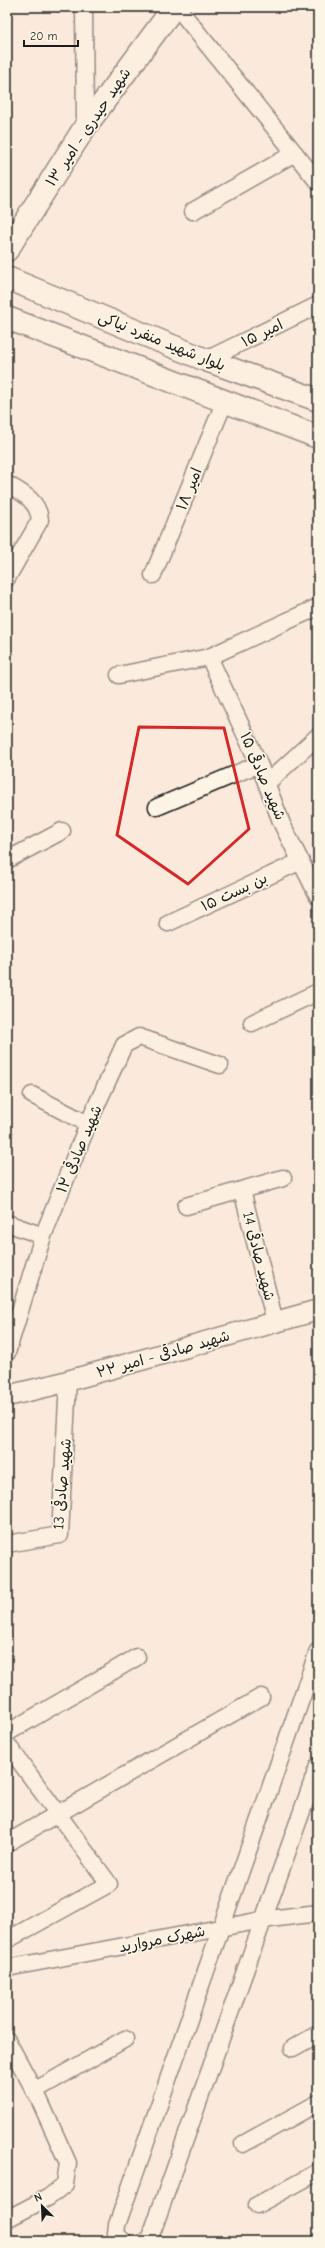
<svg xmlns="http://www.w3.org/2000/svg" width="325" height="2248" viewBox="0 0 325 2248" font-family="'Comic Neue','Playpen Sans Arabic',sans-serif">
	<rect width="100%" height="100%" fill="#fbeadc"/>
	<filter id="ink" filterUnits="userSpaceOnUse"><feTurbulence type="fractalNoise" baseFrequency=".025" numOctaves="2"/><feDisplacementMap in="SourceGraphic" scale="8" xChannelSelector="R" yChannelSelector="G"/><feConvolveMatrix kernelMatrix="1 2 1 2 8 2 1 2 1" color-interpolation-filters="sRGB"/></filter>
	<g filter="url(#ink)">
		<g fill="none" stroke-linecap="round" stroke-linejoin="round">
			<defs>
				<path id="minor" d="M84 7 85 127
					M177 7 318 182
					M193 211 295 153
					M206 360 318 305
					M7 484C22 493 38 500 40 520L7 578
					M153 575 224 403
					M209 657 259 764 282 824 318 896
					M119 675 209 657 318 607
					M267 783 318 736
					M157 807 259 764
					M7 860 62 831
					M168 923 301 861
					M252 1023 318 992
					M32 1095 88 1124
					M242 1190 275 1322
					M186 1206 283 1178
					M7 1223 43 1236
					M7 1353 43 1236 88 1124 124 1045 139 1037 220 1065
					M7 1544 60 1535 68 1381
					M7 1733 137 1657
					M7 1744 109 1884 7 1940
					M7 1843 261 1697
					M7 1968 262 1920 318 1913
					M7 2040 39 2099 68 2163 65 2184 49 2197 7 2219
					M293 2048 318 2034
					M34 2091 125 2039
					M243 2144 318 2103
					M257 2205 318 2172
					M123 2241 116 2234 117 2225 318 1651
					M145 2241 149 2239 154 2227 318 1766"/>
				<path id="tertiary" d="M7 1396 53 1385 318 1310"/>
				<path id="secondary" d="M7 250 85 127 174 7"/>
				<path id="primary" d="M7 278 206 360 318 400
					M7 318 318 437"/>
			</defs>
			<use href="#minor" stroke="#1c1c1c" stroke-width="19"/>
			<use href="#tertiary" stroke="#1c1c1c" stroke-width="23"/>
			<use href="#secondary" stroke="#1c1c1c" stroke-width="25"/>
			<use href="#primary" stroke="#1c1c1c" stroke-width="25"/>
			<use href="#minor" stroke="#fcf5e5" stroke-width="16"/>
			<use href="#tertiary" stroke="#fcf5e5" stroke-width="20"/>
			<use href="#secondary" stroke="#fcf5e5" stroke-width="22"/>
			<use href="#primary" stroke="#fcf5e5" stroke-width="22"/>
		</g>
	</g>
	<path d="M0 0H325V2248H0ZM139 727 224 728 249 829 188 884 117 835Z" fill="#fbeadc" fill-opacity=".55" fill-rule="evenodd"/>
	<path fill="none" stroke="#d62828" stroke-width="3" stroke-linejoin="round" d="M139 727 224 728 249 829 188 884 117 835Z"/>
	<g text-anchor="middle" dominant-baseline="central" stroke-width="3.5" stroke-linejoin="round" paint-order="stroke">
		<g font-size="15" fill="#1c1c1c" stroke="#fcf5e5">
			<text transform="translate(88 127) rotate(-56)">شهید حیدری - امیر ۱۳</text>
			<text transform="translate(262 333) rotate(-26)">امیر ۱۵</text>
			<text transform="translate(162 341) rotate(22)">بلوار شهید منفرد نیاکی</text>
			<text transform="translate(189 489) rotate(-68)">امیر ۱۸</text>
			<text transform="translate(263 776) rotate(67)">شهید صادقی ۱۵</text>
			<text transform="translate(234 892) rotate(-25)">بن بست ۱۵</text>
			<text transform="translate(79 1149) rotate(-67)">شهید صادقی ۱۲</text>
			<text transform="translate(259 1256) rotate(76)">شهید صادقی 14</text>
			<text transform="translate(163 1354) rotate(-16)">شهید صادقی - امیر ۲۲</text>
			<text transform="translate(62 1484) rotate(-85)">شهید صادقی 13</text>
			<text transform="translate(162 1939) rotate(-11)">شهرک مروارید</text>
		</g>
	</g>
	<rect width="325" height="2248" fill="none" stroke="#fcf5e5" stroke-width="24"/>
	<rect x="12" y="12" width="301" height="2224" fill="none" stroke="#1c1c1c" stroke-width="1.5" filter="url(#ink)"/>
	<g transform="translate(42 2206) rotate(336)" stroke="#fcf5e5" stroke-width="3" paint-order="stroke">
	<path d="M0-3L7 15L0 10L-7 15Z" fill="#1c1c1c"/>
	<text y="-6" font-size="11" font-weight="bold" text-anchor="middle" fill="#1c1c1c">N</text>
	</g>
	<path d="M24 40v6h54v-6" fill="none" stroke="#1c1c1c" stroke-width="2"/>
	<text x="30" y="40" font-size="12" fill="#1c1c1c" stroke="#fcf5e5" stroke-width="3" paint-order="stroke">20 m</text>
</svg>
